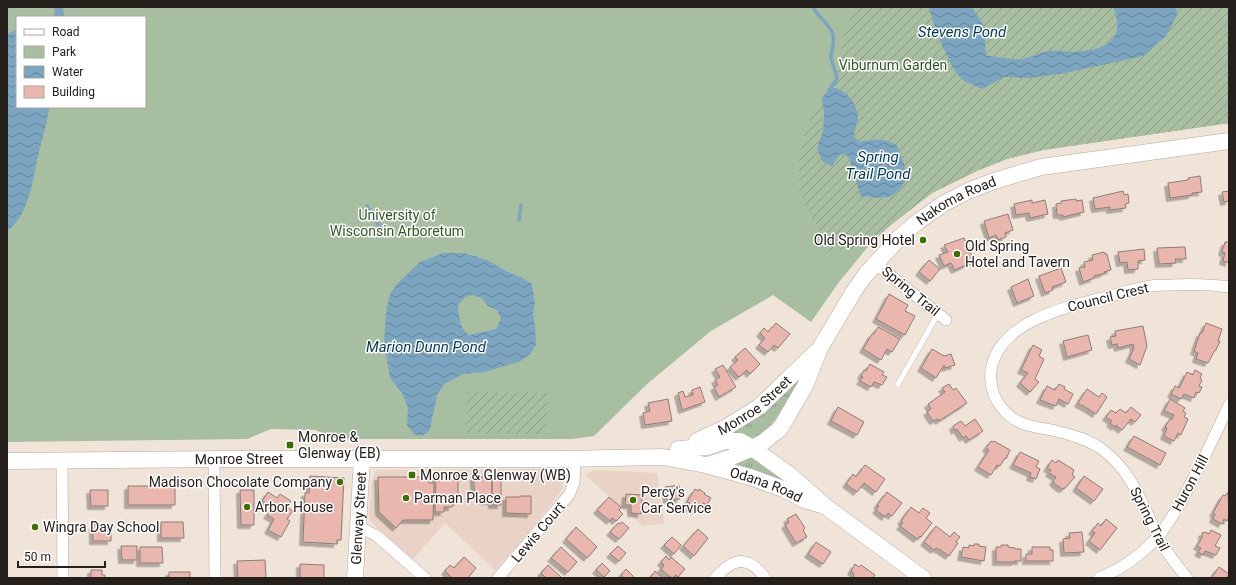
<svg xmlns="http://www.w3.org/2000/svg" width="1236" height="585" viewBox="0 0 1236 585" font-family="Roboto,sans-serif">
	<defs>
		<pattern id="grass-tufts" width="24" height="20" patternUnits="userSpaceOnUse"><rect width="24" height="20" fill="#a7bfa0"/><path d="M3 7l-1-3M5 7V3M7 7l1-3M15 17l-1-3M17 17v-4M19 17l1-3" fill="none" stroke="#889b82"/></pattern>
		<pattern id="garden-furrows" width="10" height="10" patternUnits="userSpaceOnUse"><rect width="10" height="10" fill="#a7bfa0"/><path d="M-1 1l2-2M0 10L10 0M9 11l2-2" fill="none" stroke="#889b82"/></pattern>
		<pattern id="water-waves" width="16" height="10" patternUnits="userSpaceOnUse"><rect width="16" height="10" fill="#7ba5c0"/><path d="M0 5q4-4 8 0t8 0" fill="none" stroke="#65869b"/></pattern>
		<filter id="shadow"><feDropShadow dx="-3.5" dy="3.5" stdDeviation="0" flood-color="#0004"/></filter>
	</defs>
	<rect width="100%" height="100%" fill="#f0e3d7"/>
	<path fill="#e8d3c6" d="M550 469 556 470 561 473 564 478 562 490 522 541 495 570 445 523 413 559 375 526 370 520 369 515 372 480 374 473 378 470Z
		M597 470 657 473 664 523 643 526 585 475 589 472Z"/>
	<path fill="url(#grass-tufts)" d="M804 374C794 390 781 415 769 427 764 432 758 437 752 440L698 444Z
		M753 453 798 488 724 465Z"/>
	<path fill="#a7bfa0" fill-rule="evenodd" d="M7 7H1229V123L1043 150 1007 159 979 170 932 193 892 224 871 243 839 282 811 322 773 295 711 331 647 384 594 436 572 439H338L315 430 271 429 247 439 7 442ZM17 17H145V107H17Z"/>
	<path fill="url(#garden-furrows)" d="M854 7H929L932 18 951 63 982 88 1004 77 1029 78 1065 73 1178 13 1175 7H1227L1229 9V123L1043 150 1007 159 979 170 932 193 892 224 871 243 849 250 829 251 799 193V157L807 125 822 98C824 119 824 129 817 148L839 155 846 154 852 164 854 175 858 182 876 197 883 198 873 139 861 142 854 137V132L858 118 841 90 831 87 844 36Z
		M972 7H1113C1125 35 1111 49 1083 51 1072 53 1060 50 1049 51 1040 52 1032 57 1023 59 1013 60 997 56 986 55L984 26Z
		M467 392 547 393V434L466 433Z"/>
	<path fill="url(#water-waves)" fill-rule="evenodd" d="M54 7H63L64 17H51L55 15Z
		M929 7H972L984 26 986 55C996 57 1013 60 1023 59 1032 57 1040 52 1049 51 1060 50 1072 53 1083 51 1111 49 1125 35 1113 7H1175L1178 13 1166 36 1143 56 1065 73 1029 78 1004 77 982 89C977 86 969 84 964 81 949 68 934 27 929 7Z
		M17 29V107H49C48 122 42 137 39 152 33 176 30 215 7 231V35Z
		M831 87C834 88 837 88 840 90 849 93 859 109 858 119 857 125 854 130 854 137L861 142C876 138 883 139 897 145L904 164 907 178C892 203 885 198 860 196 859 188 856 182 854 175 851 165 852 163 846 154L839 155 832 166 822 161 817 148 823 132 824 113 822 98Z
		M443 253H464L487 260 508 272 521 277 532 284 535 303 533 314 535 326 536 345 530 354 521 361 485 372 463 374 444 384 437 395 430 429C426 435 423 436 415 435L407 425 408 408 402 393 390 378 384 343 386 313 390 294 397 284 420 262ZM472 295 482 298 488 306 497 310 501 319 496 329 469 335C459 328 459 316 458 305L465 297Z"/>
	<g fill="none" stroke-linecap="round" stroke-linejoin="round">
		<path stroke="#7ba5c0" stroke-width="3.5" d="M813 7C817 16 827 22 832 32 836 42 831 50 831 57 832 64 836 71 837 79L829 90
			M367 206 382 231
			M519 220 521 205"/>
	</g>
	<path fill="#e9b7ad" stroke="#8d7c79" filter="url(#shadow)" d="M1200 176 1202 192 1192 193V195L1170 198 1168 183 1188 180V178Z
		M1123 191 1124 195 1128 194 1129 203 1125 204 1126 208 1110 210V207L1095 209 1093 198Z
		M1229 191V201L1224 202 1222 192Z
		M1076 199V201L1082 200 1084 212 1063 217V215H1057L1056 204 1061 203V201Z
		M1032 200V203L1045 200 1048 214 1030 218 1029 213 1016 215 1014 204Z
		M1008 214 1013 230 1005 233 1006 237 998 240 996 235 989 238 984 221Z
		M964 238 974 261 955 270 951 263 944 266 939 255 948 252 944 245Z
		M1225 242H1229V263L1223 261 1225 253 1222 252Z
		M1185 247 1186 259H1175L1176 263 1159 264 1157 248Z
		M1144 249 1145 260 1138 261V269L1128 270 1127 262 1120 263 1118 252Z
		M1104 252 1105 254H1107L1111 270 1104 272 1105 273 1094 276V278L1083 282 1079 268 1085 267 1084 262 1093 260 1092 255Z
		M929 260 940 269 930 281 919 272Z
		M1061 268 1066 282 1052 287 1053 290 1045 293 1039 276Z
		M1028 279 1034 296 1017 303 1011 287Z
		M889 294 908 305 905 311 915 316 905 335 876 319Z
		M776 323 790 334 778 348 774 345 768 352 759 345 765 338 760 333 764 328 768 332Z
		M1206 323 1222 329 1218 341H1220L1216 350H1215L1208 363 1196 359 1198 353 1194 351 1200 333H1202Z
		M1143 326 1147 346 1140 365 1129 359 1134 348 1133 344 1118 348 1117 344 1112 345 1110 337 1116 336 1115 331Z
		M878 327 900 339 892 352 887 349 881 360 863 349 872 334H874Z
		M1088 335 1092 350 1067 357 1063 341Z
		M1033 345 1042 350 1039 356 1044 359 1035 379 1039 382 1030 392 1020 383 1028 373 1021 370Z
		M745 348 760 364 750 374 747 370 739 377 730 367 738 360 735 357Z
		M932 349 944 356 951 354 955 365 945 368 944 365 936 378 921 368Z
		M870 364 884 372 882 375 887 377 882 385 874 382 871 387 860 381 863 377 861 376 864 370 866 371Z
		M723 365 736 387 719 397 714 387 718 385 715 380 720 377 715 369Z
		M1195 370 1202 374 1200 378 1202 380 1199 386 1202 387 1199 393 1196 392 1194 398 1184 394 1181 399 1171 394 1175 386 1179 388 1187 372 1193 375Z
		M949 384 953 390 956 388 967 403 939 421 938 419 933 421 927 412 931 409 928 404 945 392 942 388Z
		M1059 384 1065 387 1064 389 1073 394 1068 404 1059 399 1056 406 1040 400 1047 386 1055 390Z
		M700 387 705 402 682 410 678 393 683 391 685 397 693 395 692 390Z
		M1087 389 1099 397 1102 393 1107 397 1096 414 1082 405V406L1078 403Z
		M668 399 672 421 645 425 643 413 650 411 648 403Z
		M1170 399 1185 408 1183 411 1186 413 1184 417 1188 419 1181 435 1178 433 1174 441 1164 436 1167 428 1165 427 1170 419H1172L1174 415 1164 411Z
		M838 407 864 422 857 435 831 421Z
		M1131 407 1141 415 1135 422 1131 419 1122 430 1116 425 1115 427 1110 423 1112 421 1106 417 1111 410 1116 413 1120 409 1126 413Z
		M975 419 983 431 969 440 966 436 963 438 957 429 955 431 953 426 961 421 965 426Z
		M1134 436 1166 453 1160 465 1127 447Z
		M991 441 993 442 994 441 1010 450 1006 459 1005 458 1000 466 997 465 991 475 978 467 989 450 986 448Z
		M1020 452 1039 461 1036 467 1040 469 1036 479 1030 477 1031 473 1013 465Z
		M1052 460 1056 463 1058 460 1074 470 1072 475 1075 477 1065 488 1062 489 1055 484 1053 481 1056 477 1049 473 1051 470 1047 468Z
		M865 465 885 479 876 492 864 483 857 492 846 484 853 474 856 477Z
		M310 476 344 478 341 540H337V544L303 542 305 493H309Z
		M436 476H458V502H452V507H444V512H435Z
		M1084 476 1103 489 1094 501 1076 488Z
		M378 477H428L429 483H434L433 520H403L396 528 379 512Z
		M474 477H492V501H484L474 489Z
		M492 477H501V505H492Z
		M679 485 680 499 667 500 665 487Z
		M128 486H175V505H128Z
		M695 489 698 491 699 489 705 493 704 494 711 498 707 505 703 503 700 509 697 507 695 511 688 507 690 503 687 502Z
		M90 490H108V506H91Z
		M240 490H254V525H241Z
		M268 492 277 498 280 494 291 501 287 507 293 511 287 519 290 521 281 537 268 530 274 519 267 515 273 507 262 501Z
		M887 492 902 503 892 516 888 513 885 517 876 510 879 506 877 505Z
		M1228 492 1229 517 1227 521 1224 519 1222 524 1213 519 1215 514 1213 513 1223 495 1225 496Z
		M626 494 642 495 641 514 631 513V505H625Z
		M520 496H531V514L506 513V497H520Z
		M609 497 621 507 619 510 623 514 616 521 612 518 610 521 597 510Z
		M911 507 919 513 923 508 930 513 926 518 932 523 921 537 920 536 917 539 900 526 903 523 901 521Z
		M796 514 805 528 803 530 807 537 796 543 785 525 789 522 787 519Z
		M1106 519 1117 528 1100 550 1089 541 1095 533 1092 531 1098 523 1101 526Z
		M161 522H183L184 538H161Z
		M622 522 629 528 619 539 610 532 618 523 619 524Z
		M111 524V541H93V525Z
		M936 526 950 537 954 532 960 537 956 542 958 543 949 556 939 549V550L936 548 934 550 924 542Z
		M576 527 597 547 587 558 566 539Z
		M698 529 708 538 694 556 683 546Z
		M1211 530 1221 535 1215 546 1220 548 1216 555 1205 551 1203 555 1198 552 1201 548 1197 546 1202 538V533L1205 532 1209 534Z
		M1082 532 1084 552 1064 553 1063 539 1070 538 1069 533Z
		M672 537 681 545 674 554 664 545Z
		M816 542 831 552 823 564 808 554Z
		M974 544H979V546L986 547 984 561 961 557 963 547 969 548V545L974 546Z
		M1001 545H1008V547L1015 548V549H1021V561H1015V562H996V547H1001Z
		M121 546H137V560H122Z
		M618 546 626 553 619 561 610 554Z
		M140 547H162L163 563H140Z
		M561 547 577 562 568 572 551 558Z
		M1032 547H1050V550H1053V561H1026V554H1032Z
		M666 556 669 560 671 557 685 569 678 577 676 575 673 578 670 577 661 569 664 565 661 562Z
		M464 557 476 568 468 578H452L445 571 450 565 454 568Z
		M265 560 266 578H238L237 561Z
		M602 563 610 571 604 577 596 570Z
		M300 564 324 565V578H300Z
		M855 564 859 567 861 565 875 575 873 578H855L853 576 854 574 851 571Z
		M548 565 562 578H546L541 573Z
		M1219 567 1229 574 1227 578H1211Z
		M626 569 634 577 633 578H624L621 575Z
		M91 570H102V575H105V578H91Z
		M655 571 663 578H650Z
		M169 572H190V578H169Z"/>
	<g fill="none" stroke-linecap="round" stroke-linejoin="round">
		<defs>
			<path id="lane" d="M898 384 938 314"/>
			<path id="street" d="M875 263 946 320
				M214 459 215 578
				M62 461 63 578
				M358 526 377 536 425 578
				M498 578 569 495 574 483 575 459
				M715 578C733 558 748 554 765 578
				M1099 578C1120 570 1139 556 1155 540 1166 529 1173 515 1181 502 1198 470 1214 438 1229 405
				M1187 578C1176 564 1165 552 1158 536 1142 504 1133 473 1103 450 1090 440 1072 435 1056 431 1031 426 1012 426 997 401 991 391 990 381 991 370 999 320 1070 306 1110 296 1123 293 1137 288 1151 286 1158 285 1165 285 1172 285 1192 284 1209 284 1229 287"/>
			<g id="secondary">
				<path id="s1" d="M697 441 725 428 759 407 815 353"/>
				<path d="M678 449 708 447 725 441H740L752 448 790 475 825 506 923 578"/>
				<path id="s2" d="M7 461 224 459H561L663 457 706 465 750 477 783 489 805 500 825 506"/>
				<path id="s3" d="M708 465 727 459 746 451 762 443 780 429 805 386 820 348 854 291 866 274 899 238 916 223 943 204 968 191 994 181 1041 167 1229 141"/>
				<path id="s4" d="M355 578 362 459"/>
			</g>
		</defs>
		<use href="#lane" stroke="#b6aa9f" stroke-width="6"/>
		<use href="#street" stroke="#b6aa9f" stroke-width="12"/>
		<use href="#secondary" stroke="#b6aa9f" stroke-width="17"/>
		<use href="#lane" stroke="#fff" stroke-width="5.5"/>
		<use href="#street" stroke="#fff" stroke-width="11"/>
		<use href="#secondary" stroke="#fff" stroke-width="16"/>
	</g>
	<g fill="#387100" stroke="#fff" stroke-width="1.5">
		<circle cx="923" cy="240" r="4"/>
		<circle cx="957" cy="254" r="4"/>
		<rect x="286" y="441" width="8" height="8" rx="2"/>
		<rect x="408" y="471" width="8" height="8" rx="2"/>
		<circle cx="340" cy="482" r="4"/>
		<circle cx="406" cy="498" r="4"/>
		<circle cx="633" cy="500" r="4"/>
		<circle cx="247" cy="507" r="4"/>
		<circle cx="35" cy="527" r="4"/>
	</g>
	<g text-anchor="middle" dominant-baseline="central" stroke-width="3" stroke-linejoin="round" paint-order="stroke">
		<g font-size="14" fill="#305825" stroke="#fff">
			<text x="893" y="65">Viburnum Garden</text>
			<text x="397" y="215">University of<tspan x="397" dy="16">Wisconsin Arboretum</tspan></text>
		</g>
		<g font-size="14" fill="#25201c" stroke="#fff">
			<text stroke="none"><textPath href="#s3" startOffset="377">Nakoma Road</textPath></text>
			<text transform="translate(911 291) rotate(39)">Spring Trail</text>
			<text transform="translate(1108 297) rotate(-14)">Council Crest</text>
			<text stroke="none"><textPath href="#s1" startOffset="68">Monroe Street</textPath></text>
			<text stroke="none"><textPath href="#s2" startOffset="232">Monroe Street</textPath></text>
			<text transform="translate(1190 483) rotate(-62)">Huron Hill</text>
			<text stroke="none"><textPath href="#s2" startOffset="763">Odana Road</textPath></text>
			<text stroke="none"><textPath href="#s4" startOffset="60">Glenway Street</textPath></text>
			<text transform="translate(1150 519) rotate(63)">Spring Trail</text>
			<text transform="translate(538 532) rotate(-50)">Lewis Court</text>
		</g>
		<g font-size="14" fill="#25201c" stroke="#fff" text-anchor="start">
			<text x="915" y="240" text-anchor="end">Old Spring Hotel</text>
			<text x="965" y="246">Old Spring<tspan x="965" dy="16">Hotel and Tavern</tspan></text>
			<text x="298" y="437">Monroe &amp;<tspan x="298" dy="16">Glenway (EB)</tspan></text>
			<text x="420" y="475">Monroe &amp; Glenway (WB)</text>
			<text x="332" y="482" text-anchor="end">Madison Chocolate Company</text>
			<text x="641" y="492">Percy's<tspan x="641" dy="16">Car Service</tspan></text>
			<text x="414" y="498">Parman Place</text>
			<text x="255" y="507">Arbor House</text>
			<text x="43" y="527">Wingra Day School</text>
		</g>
		<g font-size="15" font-style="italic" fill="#003954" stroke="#fff">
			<text x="962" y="32">Stevens Pond</text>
			<text x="878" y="157">Spring<tspan x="878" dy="17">Trail Pond</tspan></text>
			<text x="426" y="347">Marion Dunn Pond</text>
		</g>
	</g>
	<rect width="1236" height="585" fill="none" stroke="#25201c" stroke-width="16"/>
	<rect x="16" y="16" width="130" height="92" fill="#ffffff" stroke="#a8a6a4"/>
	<rect x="24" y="29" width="20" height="6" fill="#ffffff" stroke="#a8a6a4"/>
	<text x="52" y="36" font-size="12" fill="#25201c">Road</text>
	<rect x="24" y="46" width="20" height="12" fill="#a7bfa0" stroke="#a8a6a4"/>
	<text x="52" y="56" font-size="12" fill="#25201c">Park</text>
	<rect x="24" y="66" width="20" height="12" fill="url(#water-waves)" stroke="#a8a6a4"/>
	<text x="52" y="76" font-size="12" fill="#25201c">Water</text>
	<rect x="24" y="86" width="20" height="12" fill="#e9b7ad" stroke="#a8a6a4"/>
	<text x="52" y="96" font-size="12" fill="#25201c">Building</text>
	<path d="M18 561v6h87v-6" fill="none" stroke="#25201c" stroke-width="2"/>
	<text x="24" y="561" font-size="12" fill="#25201c" stroke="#ffffff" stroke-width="3" paint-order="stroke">50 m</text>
</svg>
